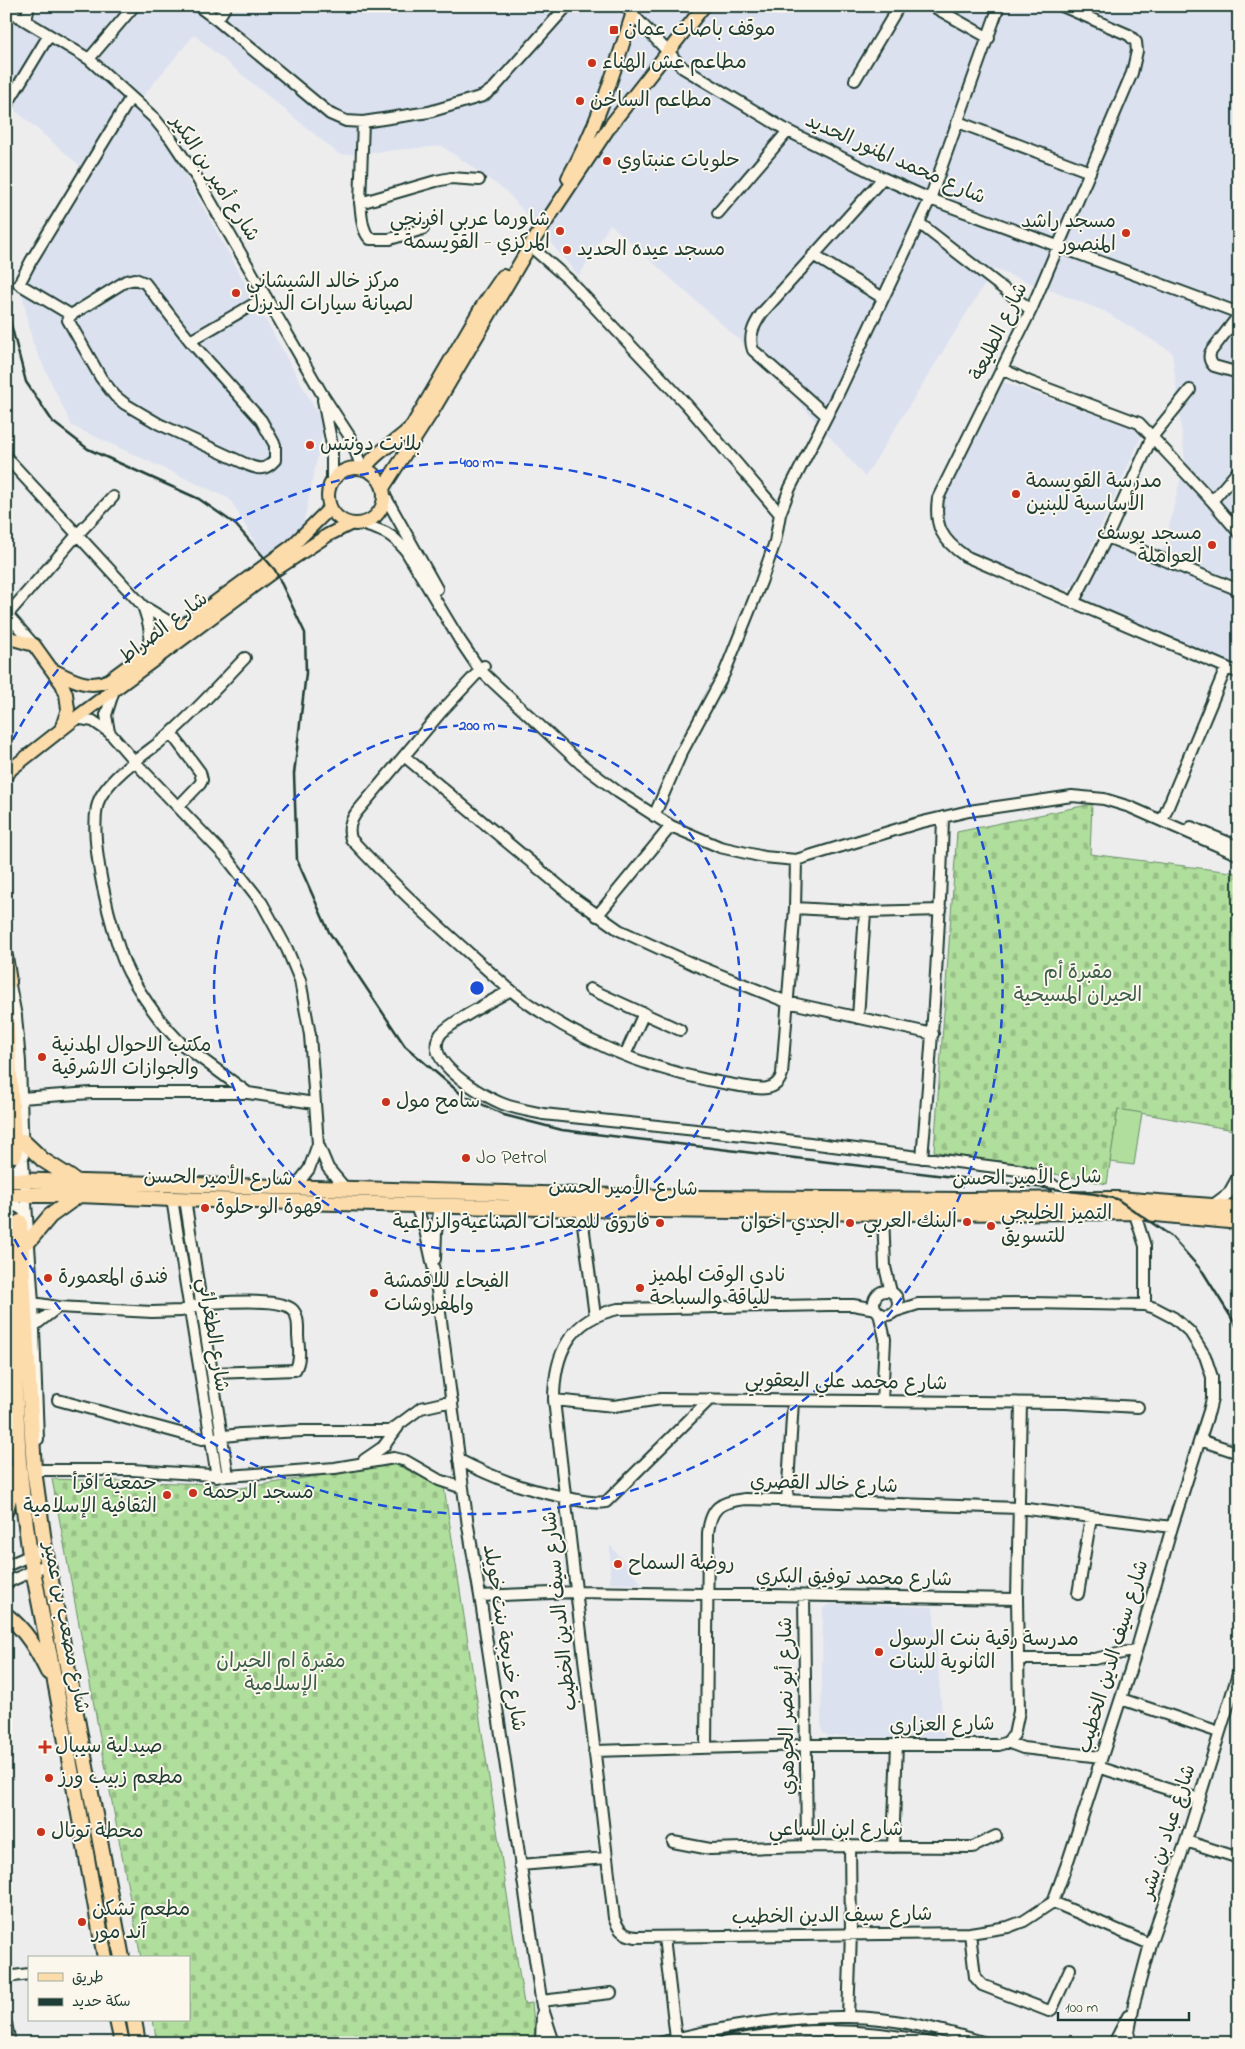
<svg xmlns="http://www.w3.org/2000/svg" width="1245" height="2049" viewBox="0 0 1245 2049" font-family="'Indie Flower','Playpen Sans Arabic',sans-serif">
	<defs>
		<pattern id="cemetery-stones" width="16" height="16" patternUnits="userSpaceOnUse" patternTransform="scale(1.25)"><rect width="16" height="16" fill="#b0de9c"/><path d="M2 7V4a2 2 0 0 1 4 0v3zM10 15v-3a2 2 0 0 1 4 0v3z" fill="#97bf87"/></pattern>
	</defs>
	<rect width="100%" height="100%" fill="#ededee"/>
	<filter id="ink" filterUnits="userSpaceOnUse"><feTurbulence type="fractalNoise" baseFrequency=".02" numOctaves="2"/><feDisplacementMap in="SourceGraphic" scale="10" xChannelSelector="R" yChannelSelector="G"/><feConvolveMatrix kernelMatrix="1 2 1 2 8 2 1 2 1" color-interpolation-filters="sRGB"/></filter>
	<g filter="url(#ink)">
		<path fill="#dce1f0" d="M6 6H1239V676L1073 606 1105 540 1161 560 1185 460 1172 352 1104 311 994 269 865 477 764 362 610 224 579 276 506 191 442 146 340 155 194 35 142 97 324 425 303 526 264 558 230 499 72 426 33 344 21 288 85 170 10 106 6 108Z
			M1003 382 1136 429 1141 437 1075 584 1067 590H1062L956 545 942 524V500Z
			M610 1545 642 1584 610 1583Z
			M831 1604 933 1607 944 1738 828 1736 823 1733 821 1729 823 1608Z"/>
		<path fill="url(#cemetery-stones)" stroke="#688e68" d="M1092 804 1090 854 1239 873V1131L1118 1109 1107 1184 934 1151 957 832Z
			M395 1464 444 1487 524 2004 532 2003 536 2043H157L153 2020H189V1958H141L52 1479 209 1484 234 1489Z"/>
		<path fill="#b0de9c" stroke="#688e68" d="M1118 1109 1142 1113 1134 1165 1110 1162Z"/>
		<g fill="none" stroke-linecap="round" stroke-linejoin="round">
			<defs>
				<path id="minor" d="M198 6 217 20 330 114 346 121 363 122 429 112 483 96 494 88 567 6
					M625 6 683 68 788 131 883 178 930 199 1239 313
					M932 6 989 38
					M1062 6 1129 35 1136 42 1137 51 1132 73 1031 310 938 498C934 526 942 540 965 556L1239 673
					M6 9 89 59 154 118 171 139 197 178 322 394 350 437 362 468
					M217 20 226 6
					M26 21 29 6
					M89 59 134 6
					M855 80 899 6
					M6 106 49 35
					M363 122 360 203 436 181 451 178 479 180
					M958 122 1090 172
					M360 203C362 215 361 229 370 239H390L423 229
					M718 213 788 131
					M919 223 1031 310
					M530 246 568 279 687 405 780 514
					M813 255 883 298
					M135 279 145 283 190 341 261 420 275 445V460C266 470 260 470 248 465L159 424 125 404 115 396 101 378 68 320 71 315 126 281Z
					M71 315 19 284 31 261 131 97
					M1239 315 1212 350C1208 355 1209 361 1214 366L1239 373
					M190 341 266 297
					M1002 369 1030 382 1139 423 1212 501 1239 533
					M323 400 332 445V480
					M827 416 753 350C748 336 754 325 762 313L883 178
					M6 457 143 606 181 629
					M385 496 437 589
					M1212 501 1239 470
					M360 524C382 530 392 533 406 551L459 639 480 670 581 764 618 792 671 826 720 847 764 857 796 860 918 823 969 811 1072 796 1104 799 1130 807 1239 855
					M1107 537 1239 590
					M1073 603 1107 537 1152 437 1190 390
					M143 606C149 623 153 635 146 653
					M6 613 34 645
					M8 614 77 535 113 497
					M245 658C221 683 197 710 171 733 148 753 117 770 101 796 83 825 113 943 129 973 143 998 162 1025 183 1045L248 1093
					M484 666 441 712 356 813C350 822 348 829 351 839 389 880 429 918 471 955 493 975 515 996 541 1012 599 1050 665 1074 734 1085 751 1087 776 1096 782 1074L795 908 796 860
					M76 718 93 721 109 732 135 762 226 857 262 903 287 949 300 980 310 1035 318 1144 328 1168 345 1188
					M109 732 106 715 114 690
					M171 733 200 772 202 780 200 784 178 807
					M404 756 575 899 619 930 693 964 787 1002 933 1034
					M654 816 681 754 724 674 761 582 775 542 780 514 790 488 837 396 930 199 999 6
					M1162 821 1226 668
					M1191 827 1239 847
					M795 908 865 912 941 910
					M597 916 671 826
					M8 975 16 1016 20 1062 23 1160 33 1303 38 1439
					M590 989 680 1030
					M511 990C496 999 448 1023 440 1035 422 1061 483 1096 503 1104 516 1109 529 1111 543 1114L763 1137 1019 1170 1041 1176 1070 1198
					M858 1018 865 912
					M625 1055 644 1013
					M21 1098 91 1093H248L314 1103
					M922 1158C932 1045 940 931 943 817
					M6 1172C16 1175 19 1168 23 1160
					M296 1186 309 1169 318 1144
					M172 1199 217 1477
					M185 1199 228 1476
					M415 1204 425 1230 435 1275 468 1526 480 1596 540 1992 542 2006 554 2043
					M1213 1205 1229 1193 1239 1175
					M6 1208C15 1204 22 1207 26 1215
					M1133 1208 1145 1246V1305
					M581 1209 595 1316
					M883 1213 885 1267 891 1292
					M435 1259 436 1233 440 1205
					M874 1303a12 12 0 1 1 24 0a12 12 0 1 1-24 0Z
					M33 1303 58 1307 152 1312 181 1311 200 1304 210 1303C227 1302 282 1298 293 1310 299 1317 298 1328 298 1336 299 1347 301 1361 295 1370L212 1373
					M876 1309 853 1305H829L618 1309C570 1319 554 1353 554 1400L614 1918C619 1931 623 1935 636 1937L970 1933 1008 1927 1024 1921 1053 1902 1068 1861 1135 1655 1172 1527 1209 1411 1212 1399V1377L1205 1356 1190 1332 1174 1318 1155 1308 1145 1305 1029 1303 918 1304 896 1311
					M879 1313 885 1339 882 1402
					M34 1326 58 1307
					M6 1374 8 1409 13 1432
					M58 1400 202 1439 241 1434 302 1431H390L421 1408 452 1401
					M554 1400 614 1406 661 1399 1066 1403 1138 1407
					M1200 1440 1239 1453
					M364 1460 383 1447 398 1427
					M459 1460C496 1479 524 1489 564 1497 578 1500 592 1504 606 1502L710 1399
					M34 1470H132L228 1476 335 1468 394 1458 406 1461 439 1480 463 1488
					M787 1501 793 1401
					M6 1566 45 1549
					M6 1583 48 1564
					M1078 1594 1091 1517
					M480 1596 576 1592 1017 1599
					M804 1596 807 1846
					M1018 1659H1094L1136 1650
					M1121 1699 1219 1732
					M1007 1742 1023 1748 1101 1757
					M706 1747 708 1533C711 1507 720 1502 745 1499L1019 1508 1172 1527
					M594 1751 805 1745H999L1007 1742 1014 1735 1019 1711 1017 1599 1021 1403
					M1098 1767 1199 1799
					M1186 1841 1239 1858
					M673 1842 710 1849 807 1846 973 1847 996 1836
					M893 1847 897 1744
					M520 1865 606 1858
					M1053 1902 1150 1944
					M970 1933 975 1977 982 1985 1049 2011 1052 2009 1070 1969
					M664 1937 676 2039
					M6 1977 29 1974
					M541 2001 611 1993
					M848 2017 851 1933 850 1846
					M6 2023 10 2043
					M541 2043 542 2014
					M660 2043C716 2027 791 2016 848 2017 894 2017 942 2030 986 2043
					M722 2043C790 2027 864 2027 932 2043
					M1114 2043 1128 2016
					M1127 2043 1134 2004 1150 1944 1186 1841 1239 1671"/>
				<path id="major" d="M568 178C599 124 616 65 635 6
					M328 496a28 28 0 1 1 56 0a28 28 0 1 1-56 0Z
					M365 469C373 453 399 441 412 426L481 308 503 276
					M383 488 432 412 530 246 610 126 704 6
					M6 637 34 645 62 684 66 694 68 709 61 730
					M53 670C71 679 89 690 109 680L292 546 330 508
					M6 773 76 718 275 570 328 535 350 524
					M6 956 10 982"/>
				<path id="highway" d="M6 773 8 772
					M6 1012 15 1155
					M23 1141 43 1160 76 1181
					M6 1180 695 1198 964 1200 1117 1199 1239 1208
					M6 1195H79L172 1199 581 1209 883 1213 1135 1212 1239 1222
					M7 1221 19 1463 24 1510 30 1555 57 1692 105 1958
					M20 1222 34 1470 45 1549 122 1958
					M29 1241 50 1216 79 1195
					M6 1510 17 1470
					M6 1615C26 1630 37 1650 48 1672
					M117 2020 122 2043
					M134 2020 138 2043"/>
			</defs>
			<use href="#minor" stroke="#1f3d34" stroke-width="14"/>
			<use href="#major" stroke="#1f3d34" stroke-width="16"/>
			<use href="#highway" stroke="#1f3d34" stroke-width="18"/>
			<use href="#minor" stroke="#fbf7ec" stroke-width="10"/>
			<use href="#major" stroke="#fddcac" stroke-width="12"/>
			<use href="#highway" stroke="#fddcac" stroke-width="14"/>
			<path stroke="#1f3d34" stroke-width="2.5" d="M6 305 26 382 53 422 88 449 199 499 235 524 275 570 305 633 306 673 294 774 297 860 329 932 405 1046 461 1094 504 1115 562 1130 1095 1194 1117 1199 1171 1236 1203 1272 1239 1330"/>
		</g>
	</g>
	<g fill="none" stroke="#1d4ed8" stroke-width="2.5" stroke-dasharray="9 6">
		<circle cx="477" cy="988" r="263"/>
		<path d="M6 753A526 526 0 1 1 6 1223"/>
	</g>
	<g fill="#c8321e" stroke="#fbf7ec" stroke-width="2">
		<rect x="609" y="25" width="10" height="10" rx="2.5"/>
		<circle cx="592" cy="63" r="5"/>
		<circle cx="580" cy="101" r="5"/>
		<circle cx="607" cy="161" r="5"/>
		<circle cx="560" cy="231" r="5"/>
		<circle cx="1126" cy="233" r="5"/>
		<circle cx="567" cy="250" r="5"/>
		<circle cx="236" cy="293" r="5"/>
		<circle cx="310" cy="445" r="5"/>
		<circle cx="1016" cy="494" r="5"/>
		<circle cx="1212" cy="545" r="5"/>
		<circle cx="42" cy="1057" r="5"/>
		<circle cx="386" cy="1102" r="5"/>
		<circle cx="466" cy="1158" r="5"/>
		<circle cx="205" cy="1208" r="5"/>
		<circle cx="967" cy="1222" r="5"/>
		<circle cx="660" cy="1223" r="5"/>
		<circle cx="850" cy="1223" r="5"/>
		<circle cx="991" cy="1226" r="5"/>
		<circle cx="48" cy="1278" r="5"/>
		<circle cx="640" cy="1288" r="5"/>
		<circle cx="374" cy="1293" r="5"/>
		<circle cx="193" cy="1493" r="5"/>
		<circle cx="167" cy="1495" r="5"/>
		<circle cx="618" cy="1564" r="5"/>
		<circle cx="879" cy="1652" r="5"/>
		<path d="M42.5 1739.5h5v5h5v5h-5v5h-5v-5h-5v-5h5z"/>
		<circle cx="49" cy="1778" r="5"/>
		<circle cx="41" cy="1832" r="5"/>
		<circle cx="82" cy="1922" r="5"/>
	</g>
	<g text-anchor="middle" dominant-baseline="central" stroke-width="4" stroke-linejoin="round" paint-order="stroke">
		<g font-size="20" fill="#1f3d34" stroke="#fbf7ec" text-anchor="start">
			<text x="624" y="30">موقف باصات عمان</text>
			<text x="602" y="63">مطاعم عش الهناء</text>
			<text x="590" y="101">مطاعم الساخن</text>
			<text x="617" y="161">حلويات عنبتاوي</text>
			<text x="550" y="220" text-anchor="end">شاورما عربي افرنجي<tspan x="550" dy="23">المركزي - القويسمة</tspan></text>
			<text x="1116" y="222" text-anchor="end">مسجد راشد<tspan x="1116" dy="23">المنصور</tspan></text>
			<text x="577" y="250">مسجد عيده الحديد</text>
			<text x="246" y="282">مركز خالد الشيشاني<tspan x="246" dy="23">لصيانة سيارات الديزل</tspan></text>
			<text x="320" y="445">بلانت دونتس</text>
			<text x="1026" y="482">مدرسة القويسمة<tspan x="1026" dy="23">الأساسية للبنين</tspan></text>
			<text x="1202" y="534" text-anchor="end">مسجد يوسف<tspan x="1202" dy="23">العواملة</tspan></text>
			<text x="52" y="1046">مكتب الاحوال المدنية<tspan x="52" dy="23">والجوازات الاشرقية</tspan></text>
			<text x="396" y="1102">سامح مول</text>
			<text x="476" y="1158">Jo Petrol</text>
			<text x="215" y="1208">قهوة الو حلوة</text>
			<text x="1001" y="1214">التميز الخليجي<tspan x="1001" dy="23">للتسويق</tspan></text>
			<text x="957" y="1222" text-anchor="end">البنك العربي</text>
			<text x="650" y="1223" text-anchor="end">فاروق للمعدات الصناعيةوالزراعية</text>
			<text x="840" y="1223" text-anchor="end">الجدي اخوان</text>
			<text x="650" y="1276">نادي الوقت المميز<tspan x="650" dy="23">للياقة والسباحة</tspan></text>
			<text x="58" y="1278">فندق المعمورة</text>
			<text x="384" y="1282">الفيحاء للاقمشة<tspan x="384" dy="23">والمفروشات</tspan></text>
			<text x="157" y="1484" text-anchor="end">جمعية اقرأ<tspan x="157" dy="23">الثقافية الإسلامية</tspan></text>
			<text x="203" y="1493">مسجد الرحمة</text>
			<text x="628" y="1564">روضة السماح</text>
			<text x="889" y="1640">مدرسة رقية بنت الرسول<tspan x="889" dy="23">الثانوية للبنات</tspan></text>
			<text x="55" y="1747">صيدلية سيبال</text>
			<text x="59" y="1778">مطعم زبيب ورز</text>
			<text x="51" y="1832">محطة توتال</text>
			<text x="92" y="1910">مطعم تشكن<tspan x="92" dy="23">آند مور</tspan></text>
		</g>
		<g font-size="20" fill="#1f3d34" stroke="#fbf7ec">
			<text transform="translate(895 160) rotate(24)">شارع محمد المنور الحديد</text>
			<text transform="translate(214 179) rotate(57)">شارع أمير بن البكير</text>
			<text transform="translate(1000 332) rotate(-64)">شارع الطليعة</text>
			<text transform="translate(164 629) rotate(-37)">شارع الصراط</text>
			<text transform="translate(218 1179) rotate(1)">شارع الأمير الحسن</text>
			<text transform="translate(1027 1179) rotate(-1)">شارع الأمير الحسن</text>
			<text transform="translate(623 1189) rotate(1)">شارع الأمير الحسن</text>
			<text transform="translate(212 1335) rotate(81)">شارع الطغرائي</text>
			<text transform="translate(846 1383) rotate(1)">شارع محمد علي اليعقوبي</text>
			<text transform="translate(824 1485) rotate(2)">شارع خالد القصري</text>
			<text transform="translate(854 1579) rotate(1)">شارع محمد توفيق البكري</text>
			<text transform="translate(561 1611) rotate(-96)">شارع سيف الدين الخطيب</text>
			<text transform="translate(65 1628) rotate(79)">شارع مصعب بن عمير</text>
			<text transform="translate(503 1638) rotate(81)">شارع خديجة بنت خويلد</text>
			<text transform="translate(1114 1657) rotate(-73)">شارع سيف الدين الخطيب</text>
			<text transform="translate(788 1706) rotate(-91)">شارع أبو نصر الجوهري</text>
			<text transform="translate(942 1726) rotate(-1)">شارع العزاري</text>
			<text x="836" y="1830">شارع ابن الساعي</text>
			<text transform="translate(1169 1832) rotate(-72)">شارع عباد بن بشر</text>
			<text transform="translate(832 1917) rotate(-1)">شارع سيف الدين الخطيب</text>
		</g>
		<g font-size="20" fill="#3c5d49" stroke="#fbf7ec">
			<text x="1078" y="973">مقبرة أم<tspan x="1078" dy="23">الحيران المسيحية</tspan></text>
			<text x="281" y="1662">مقبرة ام الحيران<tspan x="281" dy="23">الإسلامية</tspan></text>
		</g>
	</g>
	<circle cx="477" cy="988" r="8" fill="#1d4ed8" stroke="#fbf7ec" stroke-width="2.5"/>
	<g font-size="15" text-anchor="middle" font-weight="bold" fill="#1d4ed8" stroke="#fbf7ec" stroke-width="4" stroke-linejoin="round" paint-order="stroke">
		<text x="477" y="467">400 m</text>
		<text x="477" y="730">200 m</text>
	</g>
	<rect width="1245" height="2049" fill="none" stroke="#fbf7ec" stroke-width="25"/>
	<rect x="12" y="12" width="1220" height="2024" fill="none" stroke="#1f3d34" stroke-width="2" filter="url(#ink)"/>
	<rect x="28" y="1956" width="162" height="65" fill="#fbf7ec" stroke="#a3ada2"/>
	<rect x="38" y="1973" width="25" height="8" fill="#fddcac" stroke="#a3ada2"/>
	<text x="72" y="1982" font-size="15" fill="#1f3d34">طريق</text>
	<rect x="38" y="1998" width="25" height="8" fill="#1f3d34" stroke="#a3ada2"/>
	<text x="72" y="2006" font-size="15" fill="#1f3d34">سكة حديد</text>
	<path d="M1058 2012v8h131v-8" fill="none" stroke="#1f3d34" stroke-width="2.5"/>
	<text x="1065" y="2012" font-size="15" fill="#1f3d34" stroke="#fbf7ec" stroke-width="4" paint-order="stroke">100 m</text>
</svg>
